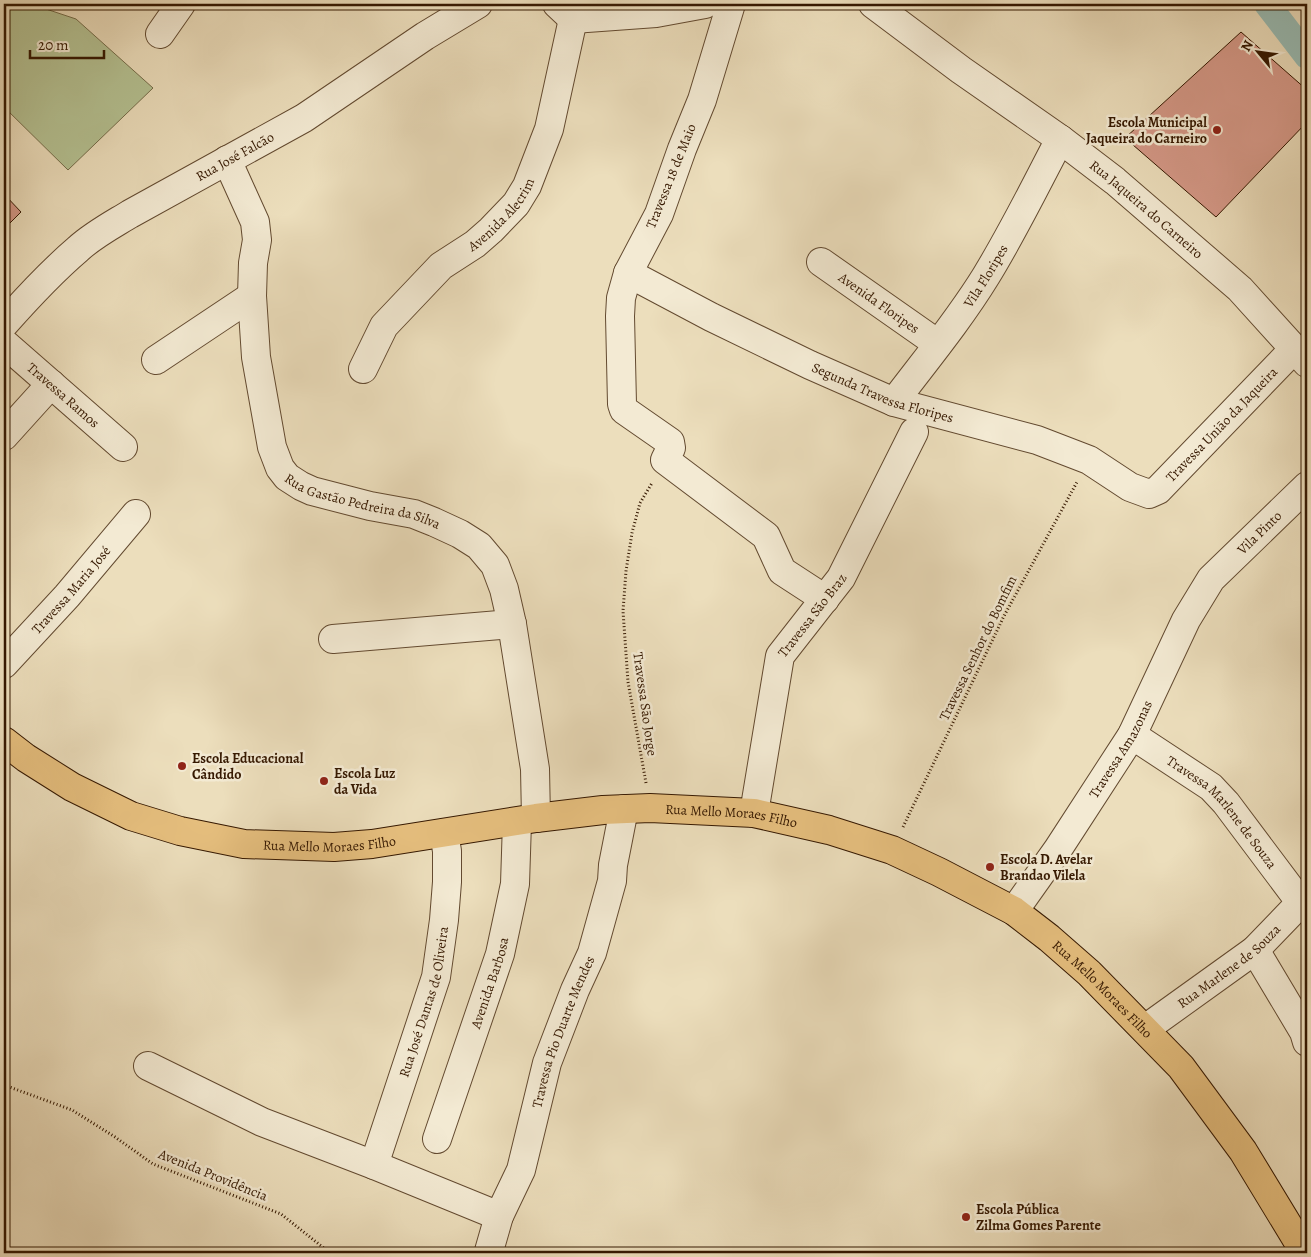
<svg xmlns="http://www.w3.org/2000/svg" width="1311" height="1257" viewBox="0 0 1311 1257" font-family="Alegreya,serif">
	<rect width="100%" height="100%" fill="#ecdebc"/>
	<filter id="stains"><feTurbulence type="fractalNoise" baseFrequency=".004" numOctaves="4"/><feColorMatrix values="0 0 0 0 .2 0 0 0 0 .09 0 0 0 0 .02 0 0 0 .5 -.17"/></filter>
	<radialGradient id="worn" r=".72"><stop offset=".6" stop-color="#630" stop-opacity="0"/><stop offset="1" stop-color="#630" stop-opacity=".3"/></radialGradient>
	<path fill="#b5c293" stroke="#756d4a" d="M4 4H31L76 19 153 88 68 170 4 107Z"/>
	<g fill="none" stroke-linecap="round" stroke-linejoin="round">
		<path stroke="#99bcb4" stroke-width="26" d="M1267 4 1307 56"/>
	</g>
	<path fill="#d59988" stroke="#351801" d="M1241 32 1307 90V122L1216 217 1125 138Z
		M4 194 21 212 4 229Z"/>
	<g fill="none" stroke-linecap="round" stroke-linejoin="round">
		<defs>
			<g id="minor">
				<path d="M557 4 573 19 656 13 705 4"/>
				<path d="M731 4 702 100 682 149 659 214 628 273 621 298 620 316 622 404 624 410 670 442 671 448 665 460 766 536 782 571 825 599"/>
				<path id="s1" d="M873 4 961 70 1060 139 1115 181 1240 289 1307 363"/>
				<path d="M160 34 181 4"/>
				<path id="s2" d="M227 160 255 222 257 240 253 263 252 296 256 357 272 447 280 468 287 477 301 486 312 491 370 506 414 514 434 522 460 534 479 546 495 565 504 589 512 624 535 769 536 818"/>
				<path id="s3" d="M821 262 938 344"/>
				<path id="s4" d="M628 273 711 317 810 365 894 402 1037 440 1089 460 1130 487 1149 494 1158 490 1294 349"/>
				<path id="s5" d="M4 324C27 298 51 272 78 249 93 235 112 225 130 214L304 118 425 36 478 4"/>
				<path id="s6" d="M4 343 123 447"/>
				<path d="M156 360 252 296"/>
				<path id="s7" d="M363 369 384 326 441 266 475 244 491 230 516 204 527 186 549 129 573 19"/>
				<path id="s8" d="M894 402C925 361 959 320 986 276 1013 232 1036 185 1060 139"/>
				<path d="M4 436 51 384"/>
				<path d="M333 639 512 624"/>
				<path id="s9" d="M4 664 67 596 136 514"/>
				<path id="s10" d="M1132 735 1211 787 1226 803 1301 903"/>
				<path id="s11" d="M754 813 780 656 841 578 914 432"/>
				<path id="s12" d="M1014 911 1058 849 1132 735 1186 620 1211 579 1307 486"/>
				<path d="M1255 950 1304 1032 1307 1042"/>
				<path id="s13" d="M1145 1029 1255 950 1307 896"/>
				<path d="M148 1066 262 1122 374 1165 499 1216"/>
				<path id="s14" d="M437 1139 500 954 515 884 517 822"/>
				<path id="s15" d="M374 1165 436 977 444 920 447 882V851L444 833"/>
				<path id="s16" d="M489 1251 499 1216 521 1170 547 1063 575 990 592 953 612 881 613 865 624 809"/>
			</g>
			<g id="major">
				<path id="s17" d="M4 741 26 758 72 787 131 816 180 831 244 844 334 847 372 844 536 818 603 810 650 808 754 813 829 830 892 850 939 872 1014 911 1049 938 1089 973 1181 1067 1243 1151 1305 1253"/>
			</g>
		</defs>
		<use href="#minor" stroke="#634a30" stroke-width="30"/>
		<use href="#major" stroke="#351801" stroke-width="30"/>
		<path stroke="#351801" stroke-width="3" stroke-dasharray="1 2.5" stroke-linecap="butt" d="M646 783 628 682 623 611 626 571 632 533 640 503 652 483
			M903 827 1004 616 1077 482
			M4 1085 72 1110 115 1137 153 1164 281 1214 330 1253"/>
		<use href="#minor" stroke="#f3ead3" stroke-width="28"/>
		<use href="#major" stroke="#e6bf7e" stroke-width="28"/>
	</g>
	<g fill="#8f2418" stroke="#f3ead3" stroke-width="2">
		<circle cx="1217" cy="130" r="5"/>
		<circle cx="182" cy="766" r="5"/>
		<circle cx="324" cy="781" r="5"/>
		<circle cx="990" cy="867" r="5"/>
		<circle cx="966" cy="1217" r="5"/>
	</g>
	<g text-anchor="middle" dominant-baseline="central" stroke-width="5" stroke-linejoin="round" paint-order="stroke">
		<g font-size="14" font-weight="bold" fill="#351801" stroke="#f3ead3" text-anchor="start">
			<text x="1207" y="122" text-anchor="end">Escola Municipal<tspan x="1207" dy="16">Jaqueira do Carneiro</tspan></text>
			<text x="192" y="758">Escola Educacional<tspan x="192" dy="16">Cândido</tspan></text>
			<text x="334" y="773">Escola Luz<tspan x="334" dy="16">da Vida</tspan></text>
			<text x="1000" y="859">Escola D. Avelar<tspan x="1000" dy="16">Brandao Vilela</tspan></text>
			<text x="976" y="1209">Escola Pública<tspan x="976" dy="16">Zilma Gomes Parente</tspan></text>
		</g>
		<g font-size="14" fill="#351801" stroke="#f3ead3">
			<text stroke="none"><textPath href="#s5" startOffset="288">Rua José Falcão</textPath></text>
			<text transform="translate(671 176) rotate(-68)">Travessa 18 de Maio</text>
			<text stroke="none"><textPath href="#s1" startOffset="342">Rua Jaqueira do Carneiro</textPath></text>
			<text stroke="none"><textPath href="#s7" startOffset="211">Avenida Alecrim</textPath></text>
			<text stroke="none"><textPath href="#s8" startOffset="156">Vila Floripes</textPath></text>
			<text stroke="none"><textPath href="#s3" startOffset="71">Avenida Floripes</textPath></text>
			<text stroke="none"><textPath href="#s4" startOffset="282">Segunda Travessa Floripes</textPath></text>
			<text stroke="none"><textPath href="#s6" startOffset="79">Travessa Ramos</textPath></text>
			<text stroke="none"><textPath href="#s4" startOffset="670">Travessa Uniāo da Jaqueira</textPath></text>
			<text stroke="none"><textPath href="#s2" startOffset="409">Rua Gastão Pedreira da Silva</textPath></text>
			<text stroke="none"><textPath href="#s12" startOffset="454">Vila Pinto</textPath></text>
			<text stroke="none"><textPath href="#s9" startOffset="100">Travessa Maria José</textPath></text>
			<text stroke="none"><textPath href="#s11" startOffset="211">Travessa São Braz</textPath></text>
			<text transform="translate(978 648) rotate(-64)">Travessa Senhor do Bomfim</text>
			<text transform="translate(645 704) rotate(82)">Travessa Sāo Jorge</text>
			<text stroke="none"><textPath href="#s12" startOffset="194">Travessa Amazonas</textPath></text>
			<text stroke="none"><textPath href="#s10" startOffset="120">Travessa Marlene de Souza</textPath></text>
			<text stroke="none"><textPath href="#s17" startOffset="755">Rua Mello Moraes Filho</textPath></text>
			<text stroke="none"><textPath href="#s17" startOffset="350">Rua Mello Moraes Filho</textPath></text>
			<text stroke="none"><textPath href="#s13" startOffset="105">Rua Marlene de Souza</textPath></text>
			<text stroke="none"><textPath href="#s14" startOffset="165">Avenida Barbosa</textPath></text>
			<text stroke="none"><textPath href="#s17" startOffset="1175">Rua Mello Moraes Filho</textPath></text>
			<text stroke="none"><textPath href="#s15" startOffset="171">Rua José Dantas de Oliveira</textPath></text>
			<text stroke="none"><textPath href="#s16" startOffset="232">Travessa Pio Duarte Mendes</textPath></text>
			<text transform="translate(213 1175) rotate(22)">Avenida Providência</text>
		</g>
	</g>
	<rect width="1311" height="1257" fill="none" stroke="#ecdebc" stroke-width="20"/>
	<rect x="5" y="5" width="1301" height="1247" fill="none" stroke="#351801" stroke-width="2.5"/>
	<rect x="10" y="10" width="1291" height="1237" fill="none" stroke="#351801"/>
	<g transform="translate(1258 52) rotate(299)" stroke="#f3ead3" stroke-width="4" paint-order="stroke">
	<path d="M0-4L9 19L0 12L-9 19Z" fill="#351801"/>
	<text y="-8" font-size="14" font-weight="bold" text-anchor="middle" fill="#351801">N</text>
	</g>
	<path d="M30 50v8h74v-8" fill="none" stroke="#351801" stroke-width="2.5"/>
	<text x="38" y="50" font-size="15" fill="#351801" stroke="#f3ead3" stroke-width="4" paint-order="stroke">20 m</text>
	<rect width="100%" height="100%" filter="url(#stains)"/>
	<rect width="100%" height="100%" fill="url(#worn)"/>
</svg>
